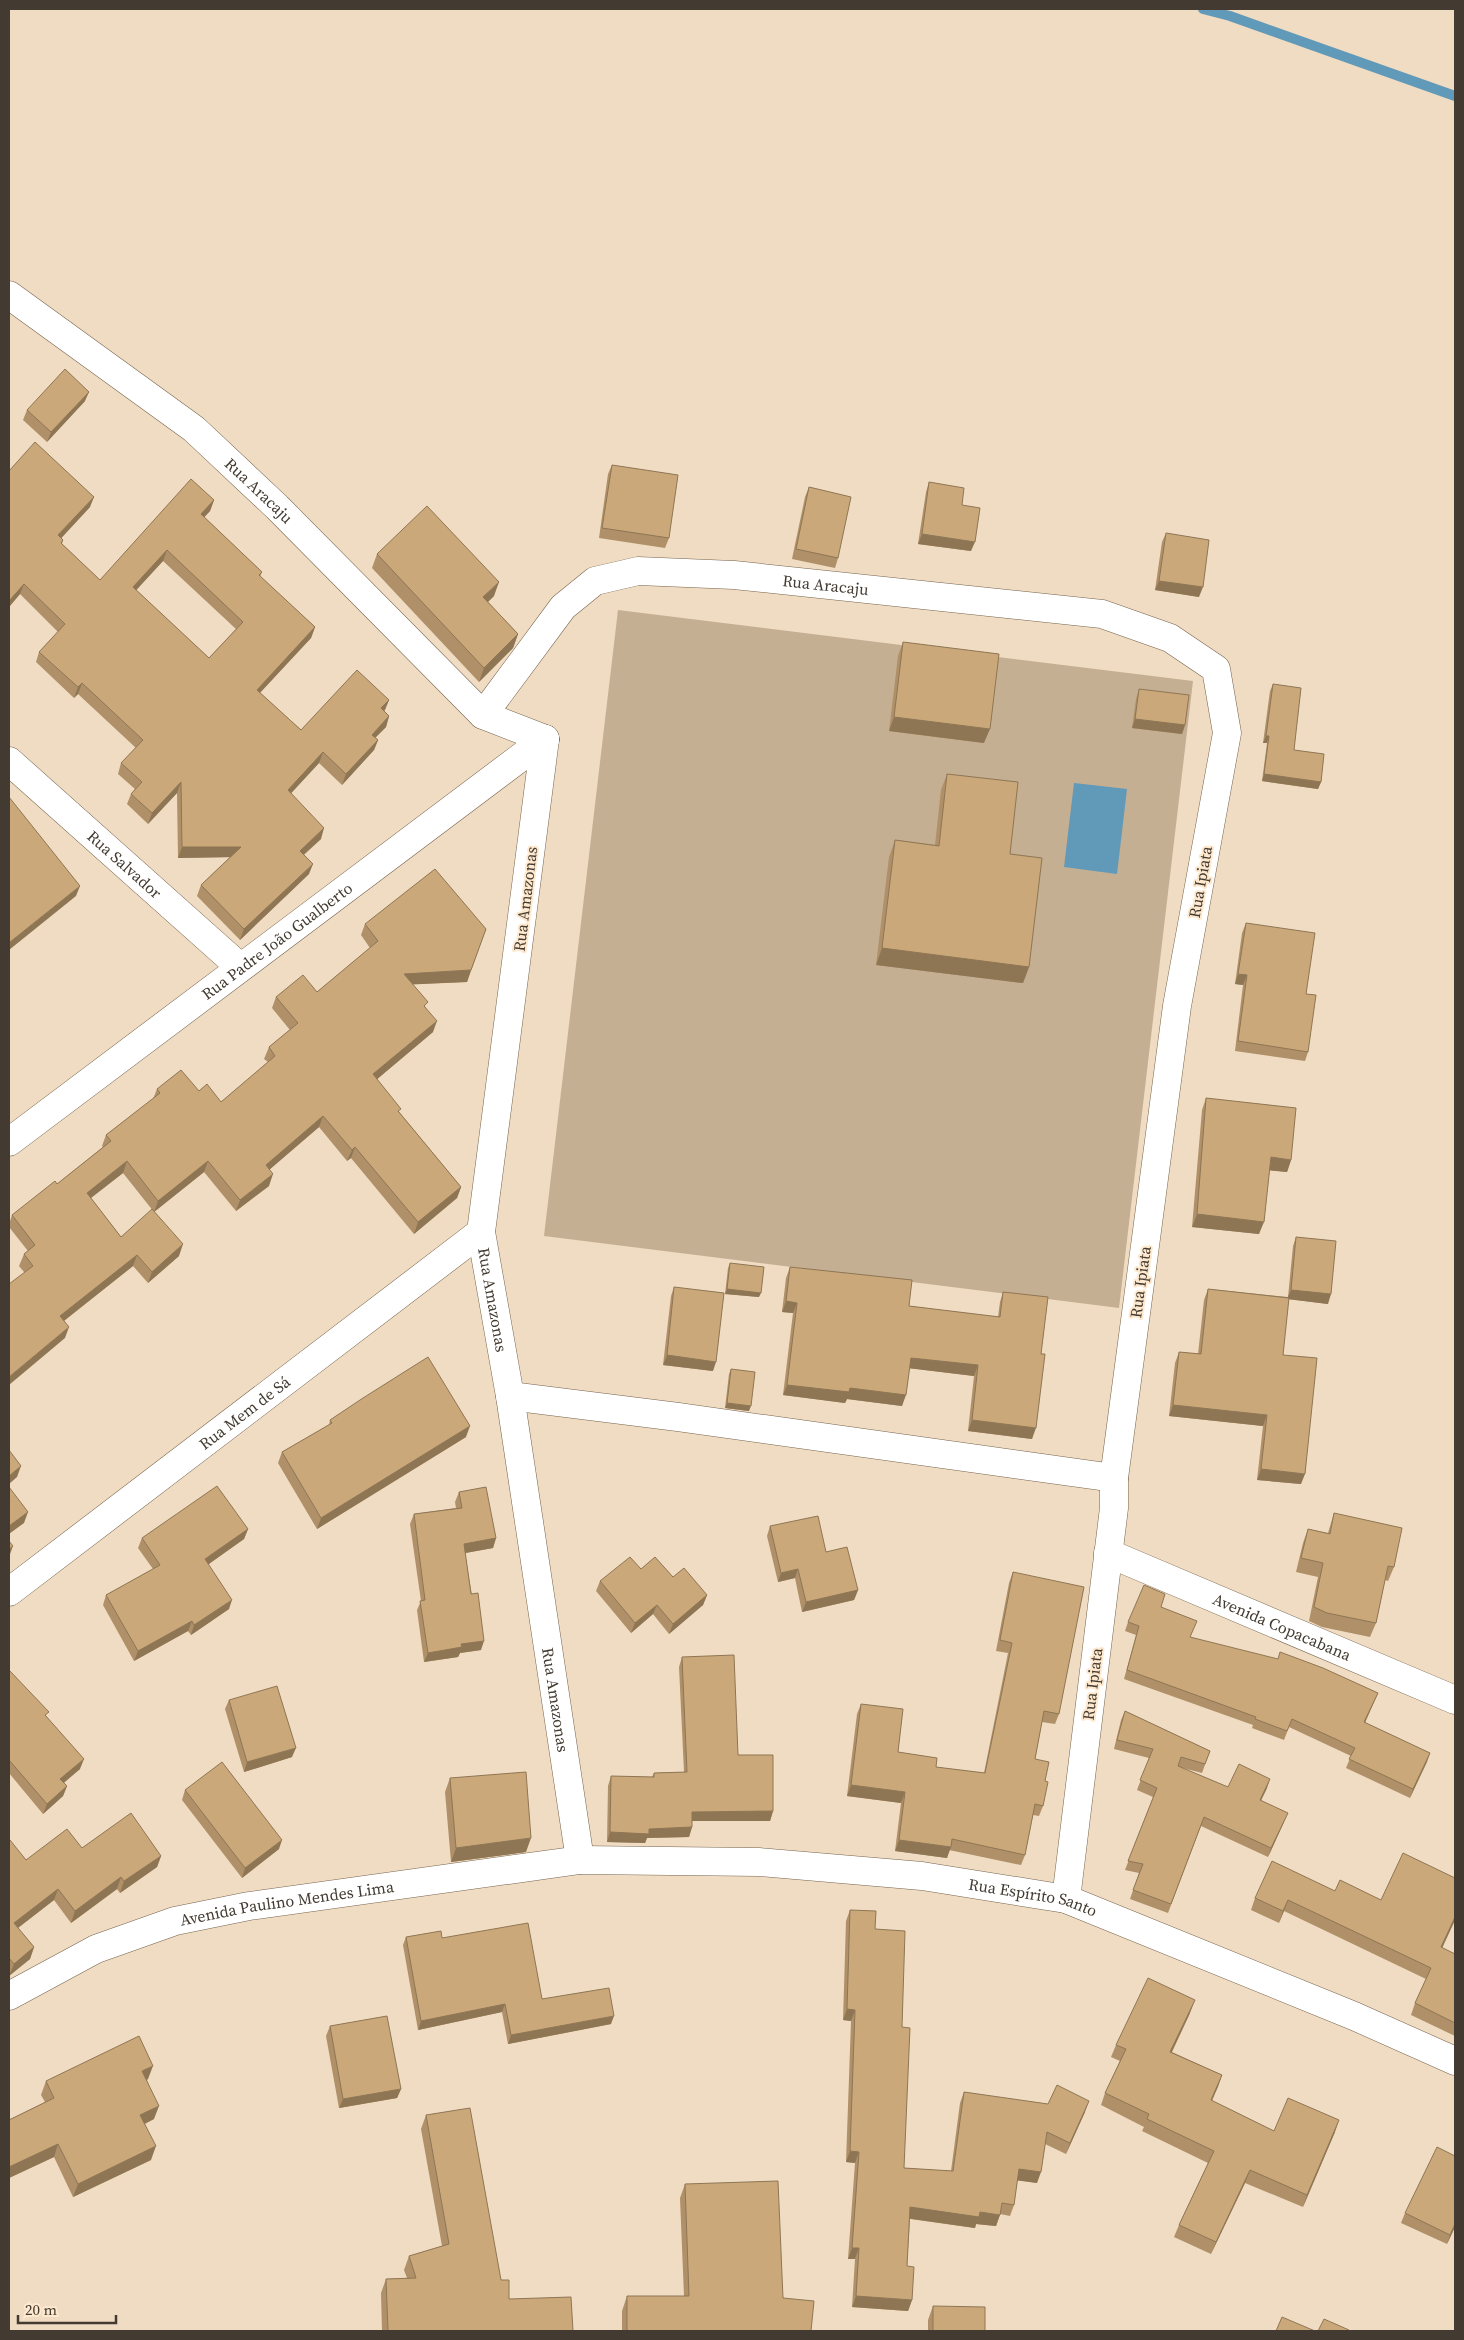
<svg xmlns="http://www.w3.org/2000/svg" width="1464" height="2340" viewBox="0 0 1464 2340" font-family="'Source Serif 4',serif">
	<rect width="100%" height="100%" fill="#f0dcc2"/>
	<path fill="#c5af92" d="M618 610 1193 681 1119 1308 544 1236Z"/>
	<path fill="#6199b8" d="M1074 783 1127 789 1117 874 1064 867Z"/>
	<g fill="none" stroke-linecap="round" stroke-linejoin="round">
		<path stroke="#6199b8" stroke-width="10" d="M1203 9 1230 16 1455 96"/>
		<defs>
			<g id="street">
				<path id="s1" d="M9 295 194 429 277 507 483 715 545 739"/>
				<path id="s2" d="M483 715 563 607 595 581 638 571 734 575 1102 614 1170 638 1216 669 1227 733 1177 1006 1114 1478V1508L1066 1899"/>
				<path id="s3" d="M545 739 481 1232 510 1396 580 1860"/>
				<path id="s4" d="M9 761 240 967"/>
				<path id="s5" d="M9 1142 545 739"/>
				<path d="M510 1396 678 1417 1114 1478"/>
				<path id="s6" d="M1108 1553 1455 1700"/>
				<path id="s7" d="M9 1592 481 1232"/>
				<path id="s8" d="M9 1996 96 1949 175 1921 249 1906 580 1860 759 1862 922 1876 1066 1899 1354 2016 1455 2061"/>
			</g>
		</defs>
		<use href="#street" stroke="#76644d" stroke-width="29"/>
		<use href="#street" stroke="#fff" stroke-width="28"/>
	</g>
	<path fill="#af9068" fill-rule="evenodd" d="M85 401 47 442 23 420 27 410Z
		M612 465 669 538 665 548 599 538 608 474Z
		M9 471 90 507 61 538 63 540 62 544 100 580 214 500 210 511 204 517 262 572 260 577 315 627 311 638 260 693 301 730 389 700 384 711 389 716 386 727 375 738 378 740 374 750 342 785 319 763 291 793 321 839 304 855 309 874 240 940 197 896 201 885 230 857 178 858 177 793 148 824 127 804 131 794 135 789 118 774 121 763 136 748 78 694 74 698 36 662 39 652 58 632 20 594 9 607ZM163 561 236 629 209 658 136 590Z
		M929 482 962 505 971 551 918 544 926 492Z
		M809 487 838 558 835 568 792 559 805 497Z
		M1166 533 1199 597 1155 590 1162 542Z
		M377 554 494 596 488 602 518 634 513 648 479 682 372 568Z
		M903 642 984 743 889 731 898 656Z
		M1273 684 1294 750 1321 782 1318 789 1262 781 1267 743H1263L1270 691Z
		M1139 689 1185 725 1182 734 1132 728 1136 699Z
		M947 774 1010 854 1029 967 1023 983 876 965 889 857 895 840 935 845 941 790Z
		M1246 923 1308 1052 1305 1061 1235 1051 1243 985 1235 984 1242 933Z
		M365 924 486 929 467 982 413 984 426 1008 433 1032 377 1079 400 1113 461 1187 457 1198 414 1234 351 1158 347 1161 319 1127 269 1170V1186L236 1211 204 1172 154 1212 123 1173 91 1198 121 1237 179 1256 148 1283 133 1266 64 1321 65 1338 24 1272 19 1266 24 1254 28 1251 9 1227V1224L12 1215 57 1184 103 1147 102 1146 106 1135 153 1099 157 1089 199 1091 221 1102 268 1062 264 1059 269 1047 290 1030 272 1008 276 997 317 992 370 948 361 935Z
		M1206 1098 1291 1160 1287 1172 1269 1170 1259 1234 1192 1227 1202 1110Z
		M1296 1237 1328 1304 1288 1299 1283 1355 1301 1484 1257 1480 1263 1426 1169 1416 1175 1363 1179 1352 1198 1354 1204 1300 1208 1289 1288 1297 1293 1246Z
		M730 1263 759 1297 725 1294 728 1268Z
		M790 1267 909 1306 998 1317 1000 1302 1003 1292 1041 1354 1032 1439 968 1431 974 1376 909 1368 902 1406 847 1399 845 1403 783 1395 793 1313 782 1312 786 1278Z
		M674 1287 713 1371 663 1365 671 1296Z
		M731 1369 749 1411 725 1408 729 1374Z
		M330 1420 466 1437 317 1529 278 1463 282 1452 329 1425Z
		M459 1492 496 1538 493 1548 465 1553 481 1650 460 1653 458 1657 424 1662 417 1610 421 1601 410 1524 414 1514 456 1508 455 1502Z
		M1334 1513 1394 1567 1388 1581 1385 1580 1376 1623 1370 1637 1322 1627 1309 1621 1318 1577 1296 1572 1303 1543 1308 1529 1328 1533Z
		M770 1526 826 1552 858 1590 854 1600 802 1612 795 1578 778 1582 767 1536Z
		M248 1529 244 1539 208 1564 229 1609 191 1635 188 1631 134 1661 103 1605 106 1595 153 1569 138 1548 142 1538Z
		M641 1569 673 1577 707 1595 703 1605 669 1634 653 1614 631 1633 596 1591 600 1581Z
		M1013 1572 1059 1714 1055 1724 1042 1722 1035 1759 1045 1781 1043 1806 1039 1816 1033 1815 1025 1855 1021 1865 949 1850 947 1858 895 1851 901 1803 847 1796 857 1714 861 1704 898 1752 936 1767 984 1773 1008 1653 996 1651 1009 1583Z
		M1161 1607 1191 1637 1378 1693 1365 1723 1430 1753 1410 1798 1346 1768 1351 1756 1289 1727 1284 1740 1252 1728 1253 1725 1124 1679 1136 1635 1125 1631 1128 1622Z
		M682 1657 738 1755 773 1811 770 1821H692V1827L689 1837 647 1838 645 1843 607 1842 608 1786 611 1776 652 1777 654 1773 684 1772 679 1667Z
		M9 1671 47 1717 80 1769 64 1783 67 1786 63 1796 43 1814 9 1773Z
		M229 1700 292 1757 244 1772 225 1709Z
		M1125 1711 1210 1751 1202 1773 1179 1767 1228 1787 1267 1788 1261 1800 1284 1822 1268 1857 1201 1826 1168 1913 1130 1899 1139 1873 1125 1870 1153 1797 1137 1790 1149 1758 1114 1749 1121 1720Z
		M450 1778 526 1852 451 1862 445 1792Z
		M185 1790 279 1849 242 1878 182 1800Z
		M9 1841 26 1860 82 1848 161 1856 157 1867 120 1893 117 1889 71 1923 54 1900 18 1928 34 1947 30 1959 9 1976Z
		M1335 1891 1381 1900 1455 1920 1442 1948 1455 1954V2036L1411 2015 1415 2003 1426 1979 1284 1911 1279 1923 1251 1910 1255 1898Z
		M850 1910 875 1929 902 2027 904 2168 951 2171 960 2103 964 2092 1085 2112 1066 2154 1045 2144 1037 2183 1017 2180 1014 2205 1010 2216 1000 2214 996 2226 976 2224 975 2228 910 2219 907 2266 912 2300 908 2311 852 2307 855 2259H848L855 2163 846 2162 851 2021 843 2020 846 1921Z
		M406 1937 442 1938 542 1999 611 2024 508 2044 502 2012 418 2030 403 1945Z
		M1190 2013 1172 2052 1222 2075 1212 2101 1274 2131 1335 2132 1303 2207 1245 2183 1211 2254 1174 2237 1179 2225 1208 2163 1142 2131 1144 2127 1101 2105 1105 2093 1120 2061 1111 2057 1116 2045Z
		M330 2026 401 2089 397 2098 339 2108 326 2036Z
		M148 2079 147 2080 154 2119 145 2124 151 2160 73 2197 54 2157 9 2178V2120L45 2102 41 2095 46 2081Z
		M426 2115 509 2299 573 2331H382L381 2293 386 2279 407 2278 404 2270 409 2256 442 2246 421 2129Z
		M685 2184 783 2298 811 2331H622V2311L627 2296H684L680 2198Z
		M1405 2213 1455 2227 1447 2244 1401 2223Z
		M933 2306 985 2331H928V2320Z"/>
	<path fill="#8e7655" d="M89 392 85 401 47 442 51 432Z
		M94 497 90 507 54 546 58 535Z
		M214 500 210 511 197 525 201 514Z
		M922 534 975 542 971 551 918 544Z
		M167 550 163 561 129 598 133 587Z
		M1159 581 1203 587 1199 597 1155 590Z
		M499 582 494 596 478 611 483 597Z
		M24 584 20 594 9 607V601Z
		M315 627 311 638 253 700 257 690Z
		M518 634 513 648 479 682 484 668Z
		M82 683 78 694 74 698 78 687Z
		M389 700 385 710 377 719 381 708Z
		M389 716 386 727 368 745 372 735Z
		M894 717 990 729 984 743 889 731Z
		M1135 719 1185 725 1182 734 1132 728Z
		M1266 736H1269L1267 743H1263Z
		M378 740 374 750 342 785 346 774Z
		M323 752 319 763 284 801 288 790Z
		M1264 774 1321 782 1318 789 1262 781Z
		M181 782 177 793 148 824 152 813Z
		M324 828 321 839 296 861 300 851Z
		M182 847H241L238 857 178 858Z
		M313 864 309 874 240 940 244 929Z
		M80 886 76 896 9 950V946L10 942Z
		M882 948 1029 967 1023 983 876 965Z
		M471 970 467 982 400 985 404 974Z
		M1238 974 1247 975 1243 985 1235 984Z
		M437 1021 433 1032 369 1086 373 1074Z
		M323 1116 319 1127 262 1176 266 1165Z
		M355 1147 351 1158 347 1161 352 1150Z
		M1271 1157 1291 1160 1287 1172 1266 1170Z
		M127 1161 123 1173 83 1204 87 1193Z
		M208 1161 204 1172 154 1212 158 1201Z
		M273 1174 269 1186 236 1211 240 1200Z
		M461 1187 457 1198 414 1234 418 1222Z
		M1197 1214 1264 1222 1259 1234 1192 1227Z
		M183 1244 179 1256 148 1283 152 1272Z
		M137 1255 133 1266 56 1327 60 1316Z
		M727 1289 761 1293 759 1297 725 1294Z
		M1291 1290 1331 1294 1328 1304 1287 1299Z
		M786 1301 797 1303 793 1313 782 1312Z
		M69 1327 65 1338 9 1385V1377Z
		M667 1355 716 1362 713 1371 663 1365Z
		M911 1358 978 1365 974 1376 907 1368Z
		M787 1385 850 1388 906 1395 902 1406 847 1399 845 1403 783 1395Z
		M727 1403 751 1406 749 1411 725 1408Z
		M1173 1405 1267 1415 1263 1426 1169 1416Z
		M972 1420 1036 1428 1032 1439 968 1431Z
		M470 1426 466 1437 317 1529 321 1518Z
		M21 1466 17 1477 9 1484V1476Z
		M1261 1469 1305 1474 1301 1484 1257 1480Z
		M28 1512 24 1523 9 1534V1526Z
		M248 1529 244 1539 202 1569 205 1559Z
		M496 1538 493 1548 460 1554 464 1544Z
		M13 1546 9 1557V1549Z
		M798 1569 795 1578 778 1582 781 1573Z
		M858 1590 854 1600 802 1612 806 1602Z
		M707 1595 703 1605 669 1634 673 1624Z
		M232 1600 229 1609 191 1635 194 1625Z
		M657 1605 653 1614 631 1633 635 1623Z
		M192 1621 188 1631 134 1661 138 1651Z
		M484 1641 481 1650 460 1653 458 1657 424 1662 428 1653 461 1644Z
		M1378 1693 1374 1702 1361 1731 1364 1722Z
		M296 1748 292 1757 244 1772 247 1762Z
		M1430 1753 1427 1762 1410 1798 1413 1789Z
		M84 1759 80 1769 57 1788 60 1779Z
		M1270 1779 1267 1788 1257 1809 1260 1800Z
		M851 1785 905 1792 901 1803 847 1796Z
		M67 1786 63 1796 43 1814 47 1804Z
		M773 1811 770 1821H688L692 1812Z
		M1288 1813 1284 1822 1268 1857 1271 1848Z
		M692 1827 689 1837 647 1838 645 1843 607 1842 610 1832 649 1829Z
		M531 1838 526 1852 451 1862 456 1848Z
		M282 1840 279 1849 242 1878 245 1868Z
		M899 1840 951 1847 947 1858 895 1851Z
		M161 1856 157 1867 120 1893 124 1881Z
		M121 1877 117 1889 71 1923 75 1911Z
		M58 1889 54 1900 10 1934 14 1923Z
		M1288 1900 1284 1911 1279 1923 1283 1911Z
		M1455 1917V1920L1437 1959 1441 1947Z
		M34 1947 30 1959 9 1976 14 1964Z
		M1195 2000 1190 2013 1166 2064 1170 2052Z
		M505 2004 502 2012 418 2030 421 2021Z
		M847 2009 855 2010 851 2021 843 2020Z
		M614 2016 611 2024 508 2044 511 2035Z
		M153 2066 148 2079 137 2084 142 2071Z
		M1222 2075 1218 2087 1206 2113 1211 2100Z
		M401 2089 397 2098 339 2108 343 2099Z
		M1089 2101 1085 2112 1066 2154 1070 2143Z
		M159 2106 154 2119 135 2128 140 2115Z
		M1339 2120 1335 2132 1303 2207 1307 2195Z
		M58 2144 54 2157 9 2178V2167Z
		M156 2146 151 2160 73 2197 78 2184Z
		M850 2151 859 2152 855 2163 846 2162Z
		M1019 2169 1041 2172 1037 2183 1015 2180Z
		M1250 2170 1245 2183 1211 2254 1216 2242Z
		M910 2207 980 2212 1000 2215 996 2226 976 2224 975 2228 906 2218Z
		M1455 2224V2227L1447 2244 1450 2235Z
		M852 2248H859L855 2259H848Z
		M856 2296 912 2300 908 2311 852 2307Z"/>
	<path fill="#cba879" stroke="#8e7655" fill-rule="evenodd" d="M65 369 89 392 51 432 27 410Z
		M35 442 94 497 58 535 63 540 61 543 100 580 191 479 214 500 201 514 262 572 259 575 315 627 257 690 301 730 357 670 389 700 381 708 389 716 372 735 378 740 346 774 323 752 288 790 324 828 300 851 313 864 244 929 201 885 241 847H182L181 782 152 813 131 794 142 782 121 763 143 740 82 683 78 687 39 652 65 624 24 584 9 601V471ZM167 550 243 622 209 658 133 587Z
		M612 465 678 475 669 538 602 528Z
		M929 482 964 488 962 505 980 508 975 542 922 534Z
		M809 487 851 497 838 558 796 549Z
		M427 506 499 582 483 597 518 634 484 668 377 554Z
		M1166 533 1209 540 1203 587 1159 581Z
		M903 642 999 654 990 729 894 717Z
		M1273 684 1301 688 1294 750 1324 754 1321 782 1264 774 1269 736H1266Z
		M1139 689 1189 695 1185 725 1135 719Z
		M947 774 1018 782 1010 854 1042 858 1029 967 882 948 895 840 939 846Z
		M9 797 80 886 10 942 9 939Z
		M435 869 486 929 471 970 404 974 428 1002 424 1006 437 1021 373 1074 401 1109 398 1111 461 1187 418 1222 355 1147 352 1150 323 1116 266 1165 273 1174 240 1200 208 1161 158 1201 127 1161 87 1193 121 1237 152 1209 183 1244 152 1272 137 1255 60 1316 69 1327 9 1377V1284L33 1266 24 1254 35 1245 12 1215 55 1181 57 1184 111 1141 106 1135 160 1093 157 1089 181 1070 199 1091 207 1084 221 1102 275 1056 269 1047 298 1023 276 997 303 975 317 992 378 941 365 924Z
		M1246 923 1315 933 1306 994 1316 995 1308 1052 1238 1041 1247 975 1238 974Z
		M1206 1098 1296 1108 1291 1160 1271 1157 1264 1222 1197 1214Z
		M1296 1237 1336 1241 1331 1294 1291 1290Z
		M730 1263 764 1267 761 1293 727 1289Z
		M790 1267 912 1280 909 1306 1000 1317 1003 1292 1048 1297 1041 1354H1045L1036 1428 972 1420 978 1365 911 1358 906 1395 850 1388 849 1392 787 1385 797 1303 786 1301Z
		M674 1287 724 1293 716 1362 667 1355Z
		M1208 1289 1289 1298 1283 1355 1317 1358 1305 1474 1261 1469 1267 1415 1173 1405 1179 1352 1201 1354Z
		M428 1357 470 1426 321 1518 282 1452 332 1423 330 1420 363 1398Z
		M731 1369 755 1372 751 1406 727 1403Z
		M9 1450 21 1466 9 1476Z
		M217 1486 248 1529 205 1559 232 1600 194 1625 192 1621 138 1651 106 1595 160 1565 142 1538Z
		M9 1487 28 1512 9 1526Z
		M486 1487 496 1538 464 1544 471 1594 478 1593 484 1641 461 1644 462 1647 428 1653 420 1601 425 1600 414 1514 462 1508 459 1492Z
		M1334 1513 1402 1528 1394 1567 1388 1566 1376 1623 1327 1613 1314 1607 1323 1563 1301 1558 1308 1529 1330 1534Z
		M818 1516 826 1552 847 1547 858 1590 806 1602 798 1569 781 1573 770 1526Z
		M9 1541 13 1546 9 1549Z
		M630 1557 641 1569 655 1557 673 1577 684 1568 707 1595 673 1624 657 1605 635 1623 600 1581Z
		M1013 1572 1084 1587 1059 1714 1044 1711 1035 1759 1049 1762 1045 1781 1048 1782 1043 1806 1035 1804 1025 1855 952 1839 951 1847 899 1840 905 1792 851 1785 861 1704 903 1709 898 1752 937 1758 936 1767 985 1773 1012 1643 1000 1640Z
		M1144 1585 1165 1594 1161 1607 1197 1621 1190 1637 1278 1659 1280 1652 1323 1668 1378 1693 1364 1722 1430 1753 1413 1789 1349 1759 1355 1748 1292 1719 1287 1731 1255 1719 1256 1717 1127 1670 1139 1626 1128 1622Z
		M734 1655 738 1755H773V1811L692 1812V1827L649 1829V1834L610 1832 611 1776 654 1777V1773L687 1772 682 1657Z
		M9 1670 49 1712 45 1715 84 1759 60 1779 67 1786 47 1804 9 1760Z
		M277 1686 296 1748 247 1762 229 1700Z
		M1125 1711 1210 1751 1205 1764 1181 1757 1178 1766 1228 1787 1239 1764 1270 1779 1260 1800 1288 1813 1271 1848 1204 1817 1171 1904 1133 1890 1143 1864 1128 1861 1157 1788 1140 1780 1153 1749 1117 1740Z
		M222 1762 282 1840 245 1868 185 1790Z
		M526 1772 531 1838 456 1848 450 1778Z
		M131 1813 161 1856 124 1881 121 1877 75 1911 58 1889 14 1923 34 1947 14 1964 9 1958V1841L10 1840 26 1860 67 1829 82 1848Z
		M1403 1853 1455 1878V1917L1441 1947 1455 1954V2023L1415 2003 1431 1968 1288 1900 1283 1911 1255 1898 1272 1861 1335 1891 1340 1880 1381 1900Z
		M850 1910 876 1911 875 1929 905 1931 902 2027 910 2028 904 2168 953 2171 964 2092 1048 2104 1057 2085 1089 2101 1070 2143 1047 2132 1041 2172 1019 2169 1014 2205 1002 2203 1000 2215 980 2212 979 2217 910 2207 907 2266 914 2267 912 2300 856 2296 859 2248H852L859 2152 850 2151 855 2010 847 2009Z
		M528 1923 542 1999 609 1988 614 2016 511 2035 505 2004 421 2021 406 1937 441 1931 442 1938Z
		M1148 1978 1195 2000 1170 2052 1222 2075 1211 2100 1274 2131 1288 2098 1339 2120 1307 2195 1250 2170 1216 2242 1179 2225 1214 2151 1147 2119 1149 2114 1105 2093 1126 2049 1116 2045Z
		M387 2016 401 2089 343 2099 330 2026Z
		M139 2036 153 2066 142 2071 159 2106 140 2115 156 2146 78 2184 58 2144 9 2167V2120L54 2098 46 2081Z
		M470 2108 501 2280H509V2299L571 2297 573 2331H388L386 2279 416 2278 409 2256 449 2244 426 2115Z
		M1437 2147 1455 2156V2224L1450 2235 1405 2213Z
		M778 2181 783 2298 814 2301 811 2331H627V2296H689L685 2184Z
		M933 2306 985 2307V2331H933Z
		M1282 2317 1315 2331H1276Z
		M1324 2319 1349 2330 1348 2331H1318Z"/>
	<g text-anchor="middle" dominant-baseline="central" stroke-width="4" stroke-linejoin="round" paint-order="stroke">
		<g font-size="16" fill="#433b31" stroke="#fee9cf">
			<text stroke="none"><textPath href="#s1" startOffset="318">Rua Aracaju</textPath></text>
			<text stroke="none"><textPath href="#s2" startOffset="408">Rua Aracaju</textPath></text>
			<text stroke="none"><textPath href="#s4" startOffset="155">Rua Salvador</textPath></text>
			<text transform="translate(1200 882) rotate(-80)">Rua Ipiata</text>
			<text transform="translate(525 899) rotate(-83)">Rua Amazonas</text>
			<text stroke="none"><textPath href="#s5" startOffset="335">Rua Padre João Gualberto</textPath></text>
			<text transform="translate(1140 1282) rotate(-82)">Rua Ipiata</text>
			<text stroke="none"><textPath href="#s3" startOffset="566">Rua Amazonas</textPath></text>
			<text stroke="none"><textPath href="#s7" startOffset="296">Rua Mem de Sá</textPath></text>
			<text stroke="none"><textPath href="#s6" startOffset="189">Avenida Copacabana</textPath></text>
			<text transform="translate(1092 1684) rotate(-83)">Rua Ipiata</text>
			<text stroke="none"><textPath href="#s3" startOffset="971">Rua Amazonas</textPath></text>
			<text stroke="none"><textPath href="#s8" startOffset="1048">Rua Espírito Santo</textPath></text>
			<text stroke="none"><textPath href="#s8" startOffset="296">Avenida Paulino Mendes Lima</textPath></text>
		</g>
	</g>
	<rect width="1464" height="2340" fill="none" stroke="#433b31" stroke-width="20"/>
	<path d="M18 2315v8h98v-8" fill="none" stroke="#433b31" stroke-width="2.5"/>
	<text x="25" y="2315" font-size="15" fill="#433b31" stroke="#fee9cf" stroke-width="4" paint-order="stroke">20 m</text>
</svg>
